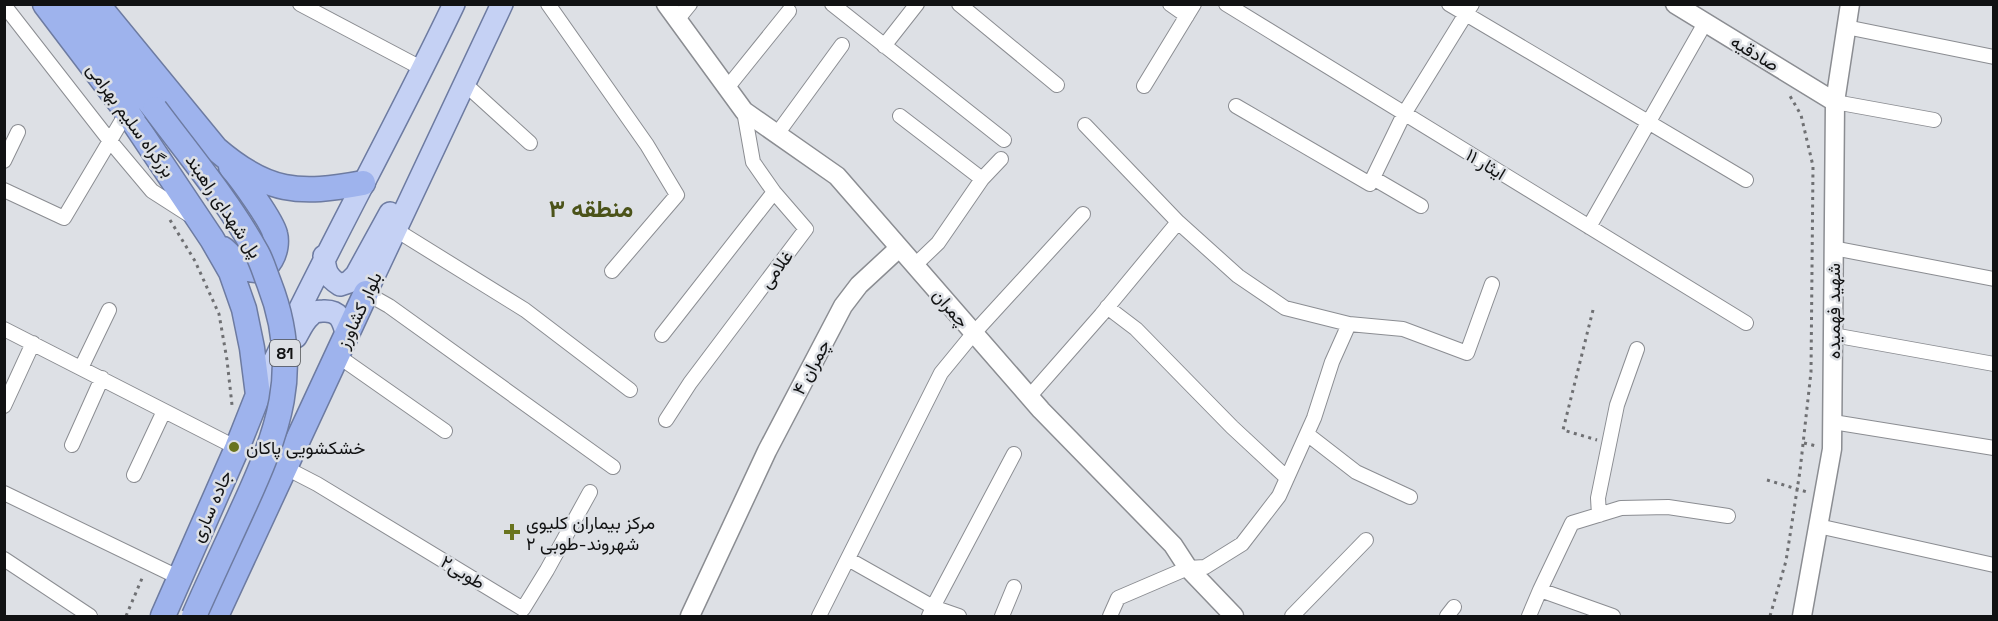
<svg xmlns="http://www.w3.org/2000/svg" width="1998" height="621" viewBox="0 0 1998 621" font-family="'Space Grotesk',Vazirmatn,sans-serif">
	<rect width="100%" height="100%" fill="#dde0e5"/>
	<g fill="none" stroke-linecap="round" stroke-linejoin="round">
		<defs>
			<path id="street" d="M300 4 423 69
				M548 4 647 145 677 195 612 271
				M832 4 1004 140
				M959 4 1057 85
				M1170 4 1187 16
				M1226 4 1746 323
				M1449 4 1746 180
				M4 5 110 141 152 191 191 216
				M677 20 690 4
				M1846 27 1994 57
				M884 46 917 4
				M465 84 530 143
				M1144 86 1194 4
				M727 88 789 11
				M1835 102 1934 120
				M1236 106 1370 184 1404 114 1472 4
				M900 116 982 179 938 243 914 266
				M777 134 842 45
				M4 161 18 132
				M1373 178 1421 206
				M982 179 1001 159
				M4 190 64 218 127 112
				M1178 222 1238 276 1285 308 1349 324 1403 329 1467 353 1492 284
				M1589 227 1705 23
				M396 230 525 310 630 390
				M1833 248 1994 279
				M366 293 389 306 613 467
				M1107 307 1136 329 1232 427 1287 478
				M4 329 237 448
				M662 335 774 192
				M1833 335 1994 364
				M338 356 445 431
				M81 368 109 310
				M1029 397 1101 315 1178 222 1085 125
				M4 406 33 343
				M666 420 690 383 806 229 774 192 753 162 744 111
				M1833 422 1994 448
				M1307 434 1356 472 1410 497
				M72 445 102 378
				M286 468 317 484 523 609 547 570 590 492
				M134 475 164 411
				M4 493 180 578
				M1599 515 1598 498 1617 405 1637 349
				M1818 526 1994 565
				M4 559 90 616
				M848 559 933 607 929 616
				M1540 590 1613 616
				M819 616 941 373 973 334 1083 214
				M959 616 933 607 1014 454
				M1002 616 1014 587
				M1110 616 1118 598 1188 568 1205 567 1242 544 1279 496 1314 418 1332 362 1349 324
				M1292 616 1366 540
				M1447 616 1454 607
				M1529 616 1540 590 1572 523 1621 508 1668 507 1728 516"/>
			<path id="secondary" d="M666 4 744 111 837 176 1041 410 1173 545 1188 568 1234 616
				M1675 4 1835 102
				M690 616 767 451 843 306 859 285 899 248
				M1802 616 1832 449 1835 102 1850 4"/>
			<path id="primary" d="M324 256C325 271 327 277 340 285L349 282 356 275 390 213
				M366 293 502 4
				M296 337C300 330 304 321 310 316 313 312 318 311 323 311 341 310 343 322 347 336
				M258 395C319 263 391 136 454 4"/>
			<path id="highway" d="M45 4 127 112 212 239 231 272 244 309 252 348 258 395 237 448 163 616
				M71 4 155 109
				M97 4 216 149C267 193 299 195 363 183
				M223 249C231 256 239 265 249 269 269 275 279 249 275 234 272 221 241 178 231 167
				M216 616 366 293"/>
		</defs>
		<use href="#street" stroke="#8b8d92" stroke-width="16"/>
		<use href="#secondary" stroke="#8b8d92" stroke-width="21"/>
		<use href="#primary" stroke="#6d7ba1" stroke-width="24"/>
		<use href="#highway" stroke="#6d7ba1" stroke-width="27"/>
		<path stroke="#6f7073" stroke-width="3" stroke-dasharray="3 4.5" stroke-linecap="butt" d="M170 220 195 261 219 314 227 360 232 405
			M1593 310 1563 430 1597 440
			M1804 443 1816 446
			M1767 480 1807 492
			M126 616 143 576
			M1770 616 1786 561 1800 471 1811 372 1813 166 1801 115 1790 96"/>
		<use href="#street" stroke="#fff" stroke-width="14"/>
		<use href="#secondary" stroke="#fff" stroke-width="18"/>
		<use href="#primary" stroke="#c5d1f4" stroke-width="21"/>
		<use href="#highway" stroke="#9eb3ed" stroke-width="24"/>
		<defs>
			<path id="highway-bridge" d="M155 109C190 156 229 202 257 253 262 262 265 273 269 283 303 370 278 433 241 513 225 548 209 582 194 616"/>
		</defs>
		<use href="#highway-bridge" stroke="#6d7ba1" stroke-width="27" stroke-linecap="butt"/>
		<use href="#highway-bridge" stroke="#9eb3ed" stroke-width="24"/>
	</g>
	<g fill="#69741e" stroke="#dde0e5" stroke-width="2">
		<circle cx="234" cy="447" r="6"/>
		<path d="M509 523h6v6h6v6h-6v6h-6v-6h-6v-6h6z"/>
	</g>
	<g text-anchor="middle" dominant-baseline="central" stroke-width="5" stroke-linejoin="round" paint-order="stroke">
		<rect fill="#dde0e5" stroke="#4e5052" stroke-width="1.5" x="270" y="340" width="30" height="26" rx="4.5"/>
		<g font-size="16" font-weight="bold" fill="#111213">
			<text x="285" y="353">81</text>
		</g>
		<g font-size="18" fill="#111213" stroke="#dde0e5">
			<text transform="translate(1755 53) rotate(31)">صادقیه</text>
			<text transform="translate(131 120) rotate(54)">بزرگراه سلیم بهرامی</text>
			<text transform="translate(1486 164) rotate(31)">ایثار ۱۱</text>
			<text transform="translate(224 206) rotate(56)">پل شهدای راهبند</text>
			<text transform="translate(776 269) rotate(-53)">غلامی</text>
			<text transform="translate(951 308) rotate(49)">چمران</text>
			<text transform="translate(359 310) rotate(-65)">بلوار کشاورز</text>
			<text transform="translate(1833 311) rotate(-90)">شهید فهمیده</text>
			<text transform="translate(811 367) rotate(-62)">چمران ۴</text>
			<text transform="translate(211 506) rotate(-66)">جاده ساری</text>
			<text transform="translate(463 572) rotate(31)">طوبی۲</text>
		</g>
		<g font-size="18" fill="#111213" stroke="#dde0e5" text-anchor="start">
			<text x="246" y="447">خشکشویی پاکان</text>
			<text x="526" y="522">مرکز بیماران کلیوی<tspan x="526" dy="21">شهروند-طوبی ۲</tspan></text>
		</g>
		<g font-size="24" font-weight="bold" fill="#4b5319" stroke="#dde0e5">
			<text x="591" y="208">منطقه ۳</text>
		</g>
	</g>
	<rect width="1998" height="621" fill="none" stroke="#111213" stroke-width="12"/>
</svg>
